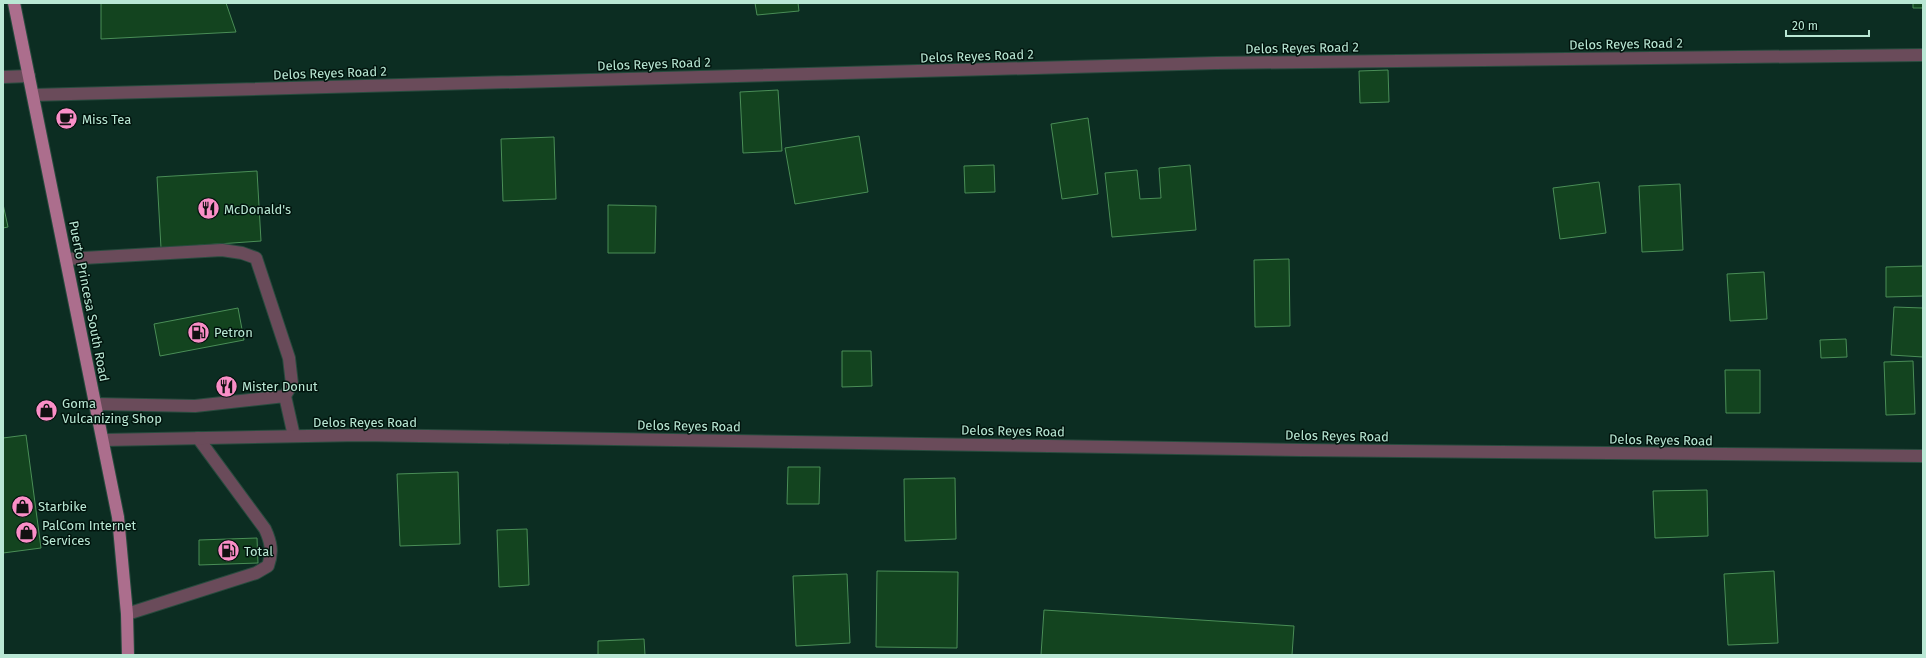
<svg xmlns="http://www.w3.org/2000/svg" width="1926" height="658" viewBox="0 0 1926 658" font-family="'Fira Sans',sans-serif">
	<rect width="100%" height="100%" fill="#0c2d22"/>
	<path fill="#13441f" stroke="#4a8e57" d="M101 3H226L236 32 101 39Z
		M755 3H798L799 11 757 15Z
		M1913 3H1923V8H1913Z
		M1388 70 1389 102 1360 103 1359 71Z
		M778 90 782 151 743 153 740 92Z
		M1088 118 1098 194 1062 199 1051 124Z
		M859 136 868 192 795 204 785 148Z
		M554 137 556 199 503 201 501 139Z
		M994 165 995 192 965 193 964 166Z
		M1190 165 1196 230 1112 237 1105 173 1137 170 1140 199 1161 198 1159 168Z
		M257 171 261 241 161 248 157 177Z
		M1599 182 1606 233 1560 239 1553 188Z
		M1680 184 1683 250 1642 252 1639 186Z
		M3 204 8 227 3 228Z
		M608 205 656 206 655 253H608Z
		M1289 259 1290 326 1255 327 1254 260Z
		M1923 266V296L1886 297V267Z
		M1764 272 1767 319 1730 321 1727 274Z
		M1894 307 1923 308V357L1891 355Z
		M238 308 244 340 160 356 154 324Z
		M1846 339 1847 357 1821 358 1820 340Z
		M842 351H871L872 386 842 387Z
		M1913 361 1915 414 1886 415 1884 362Z
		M1725 370H1760V413H1726Z
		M26 435 41 548 3 553V438Z
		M788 467H820L819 504H787Z
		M458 472 460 544 400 546 397 474Z
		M955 478 956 539 905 541 904 479Z
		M1707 490 1708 536 1655 538 1653 491Z
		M527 529 529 585 499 587 497 530Z
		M257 538 258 563 199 565V540Z
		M877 571 958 572 957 648 876 647Z
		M1774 571 1778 643 1728 645 1724 574Z
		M847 574 850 643 796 646 793 576Z
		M1044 610 1294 626 1292 655H1041Z
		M644 639 645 655H598V641Z"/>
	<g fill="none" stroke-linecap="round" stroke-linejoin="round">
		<defs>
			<path id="lane" d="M66 259 222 250 242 253 256 258 289 358 292 384 285 396 195 406 96 404
				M285 396 294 436
				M127 614 256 573 268 566C273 552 271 542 265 529L198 438"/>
			<path id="street" d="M3 77 29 76
				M33 95 1216 63 1923 55
				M103 440 361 435 1302 450 1923 456"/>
			<path id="primary" d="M14 3 118 517 127 614 128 655"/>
		</defs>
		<use href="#lane" stroke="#284b3e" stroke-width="14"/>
		<use href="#street" stroke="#284b3e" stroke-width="14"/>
		<use href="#primary" stroke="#284b3e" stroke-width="14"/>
		<use href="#lane" stroke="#6a4b5a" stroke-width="12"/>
		<use href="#street" stroke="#6a4b5a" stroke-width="12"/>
		<use href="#primary" stroke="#ac6e8d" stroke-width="12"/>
	</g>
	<defs>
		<symbol id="cafe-disc" viewBox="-11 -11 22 22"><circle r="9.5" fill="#fa8fc7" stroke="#01140d"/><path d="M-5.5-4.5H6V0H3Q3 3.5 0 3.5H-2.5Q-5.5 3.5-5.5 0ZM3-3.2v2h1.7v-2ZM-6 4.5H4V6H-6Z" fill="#111"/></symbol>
		<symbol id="restaurant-disc" viewBox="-11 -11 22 22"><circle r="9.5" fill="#fa8fc7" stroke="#01140d"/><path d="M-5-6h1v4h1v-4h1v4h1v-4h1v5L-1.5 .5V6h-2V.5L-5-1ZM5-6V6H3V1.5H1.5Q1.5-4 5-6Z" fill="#111"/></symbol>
		<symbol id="fuel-disc" viewBox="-11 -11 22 22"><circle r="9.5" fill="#fa8fc7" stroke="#01140d"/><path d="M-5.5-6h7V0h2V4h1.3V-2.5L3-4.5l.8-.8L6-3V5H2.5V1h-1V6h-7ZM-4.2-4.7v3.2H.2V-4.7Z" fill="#111"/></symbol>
		<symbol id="shop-disc" viewBox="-11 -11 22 22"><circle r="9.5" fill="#fa8fc7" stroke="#01140d"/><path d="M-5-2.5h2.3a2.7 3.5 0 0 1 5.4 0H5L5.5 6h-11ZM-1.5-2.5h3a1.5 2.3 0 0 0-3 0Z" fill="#111"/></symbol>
	</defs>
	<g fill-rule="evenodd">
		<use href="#cafe-disc" x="54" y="106" width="25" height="25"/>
		<use href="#restaurant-disc" x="196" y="196" width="25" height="25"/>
		<use href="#fuel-disc" x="186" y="320" width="25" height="25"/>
		<use href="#restaurant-disc" x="214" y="374" width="25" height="25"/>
		<use href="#shop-disc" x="34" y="398" width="25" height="25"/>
		<use href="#shop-disc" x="10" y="494" width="25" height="25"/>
		<use href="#shop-disc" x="14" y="520" width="25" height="25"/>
		<use href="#fuel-disc" x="216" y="538" width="25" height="25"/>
	</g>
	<g text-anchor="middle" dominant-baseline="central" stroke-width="3" stroke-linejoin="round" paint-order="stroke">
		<g font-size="13" fill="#b9e7d4" stroke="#01140d">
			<text transform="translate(1626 44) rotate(-1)">Delos Reyes Road 2</text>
			<text transform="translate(1302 48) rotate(-1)">Delos Reyes Road 2</text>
			<text transform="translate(977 56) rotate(-2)">Delos Reyes Road 2</text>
			<text transform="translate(654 64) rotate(-2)">Delos Reyes Road 2</text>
			<text transform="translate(330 73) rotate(-2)">Delos Reyes Road 2</text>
			<text transform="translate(89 301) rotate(79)">Puerto Princesa South Road</text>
			<text x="365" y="422">Delos Reyes Road</text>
			<text transform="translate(689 426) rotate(1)">Delos Reyes Road</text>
			<text transform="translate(1013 431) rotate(1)">Delos Reyes Road</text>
			<text transform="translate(1337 436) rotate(1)">Delos Reyes Road</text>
			<text transform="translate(1661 440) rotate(1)">Delos Reyes Road</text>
		</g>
		<g font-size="13" fill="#b9e7d4" stroke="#01140d" text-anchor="start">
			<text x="82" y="119">Miss Tea</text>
			<text x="224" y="209">McDonald's</text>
			<text x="214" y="332">Petron</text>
			<text x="242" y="386">Mister Donut</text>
			<text x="62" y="403">Goma<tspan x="62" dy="15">Vulcanizing Shop</tspan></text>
			<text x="38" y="506">Starbike</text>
			<text x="42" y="525">PalCom Internet<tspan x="42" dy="15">Services</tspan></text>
			<text x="244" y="551">Total</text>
		</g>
	</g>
	<rect width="1926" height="658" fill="none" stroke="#b9e7d4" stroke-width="8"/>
	<path d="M1786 30v6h83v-6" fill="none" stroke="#b9e7d4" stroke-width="2"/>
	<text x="1792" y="30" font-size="12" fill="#b9e7d4" stroke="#01140d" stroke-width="3" paint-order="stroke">20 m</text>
</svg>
